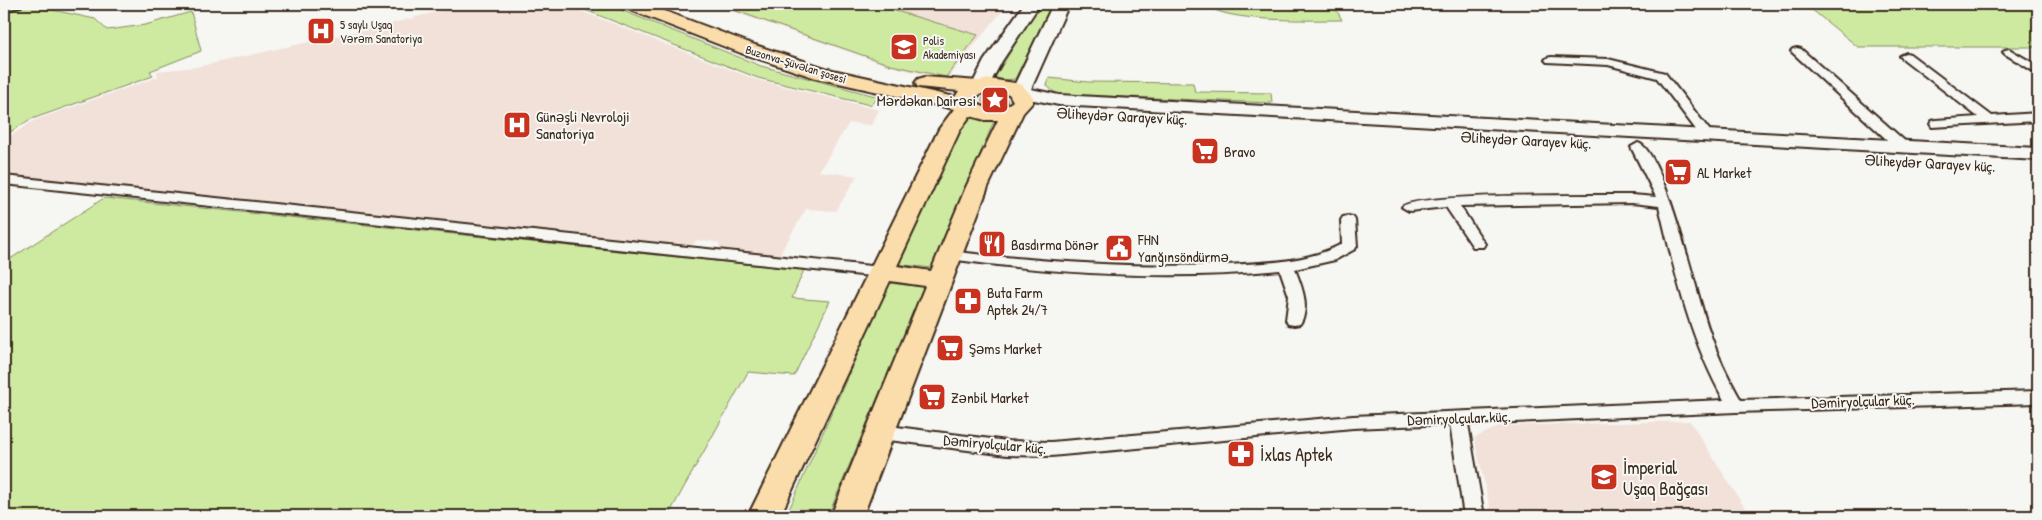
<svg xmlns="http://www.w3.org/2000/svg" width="2042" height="520" viewBox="0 0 2042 520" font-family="'Patrick Hand',sans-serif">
	<rect width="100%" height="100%" fill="#f6f6f2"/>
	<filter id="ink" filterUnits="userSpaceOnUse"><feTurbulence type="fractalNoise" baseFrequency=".02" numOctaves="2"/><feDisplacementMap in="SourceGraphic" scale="10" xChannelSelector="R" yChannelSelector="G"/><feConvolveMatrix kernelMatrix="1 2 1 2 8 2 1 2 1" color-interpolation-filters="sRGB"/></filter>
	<g filter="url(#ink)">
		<path fill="#f2e1d9" d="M467 4H563L754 79 879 110 871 125 849 123 819 171 857 176 836 211 806 209 779 255 720 249 719 243 709 241 697 240 690 246 4 175V140L35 120 158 77 157 71 196 67 386 25Z
			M711 4H1008L946 80 890 66Z
			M1690 421 1750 516H1492L1474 438 1500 426Z"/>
		<path fill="#ceeaa1" stroke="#848a60" d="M24 4 95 19 107 30 145 25 191 12 201 51 150 71 153 76 29 120 4 136V11Z
			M570 4H606L761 66 879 97 870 105 758 78Z
			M716 4H872L978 35 946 77 891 65Z
			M1040 4H1052L1015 79 1002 80 995 77Z
			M1206 4H1333L1342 20C1315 20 1222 23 1206 4Z
			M1805 4H2038V47H1858Z
			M1049 78 1088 82 1193 83 1195 92 1271 93 1272 103 1057 94 1047 86Z
			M993 93 1004 95 1008 101C1000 108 989 108 981 101L985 95Z
			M967 118H982L994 121 932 268 896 264Z
			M104 198 804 270 792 298 830 301 794 376 748 372 668 516H4V263Z
			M889 283 924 287 828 516H791L787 514Z"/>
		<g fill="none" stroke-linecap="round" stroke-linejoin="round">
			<defs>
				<path id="street" d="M7 4H22L21 6 4 11V5Z
					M1797 48 1801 49 1907 143 1908 146 1907 149H1897L1793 53 1791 51 1793 49Z
					M2009 49 2038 66V74L2005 54 2003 52 2005 50Z
					M1906 53 1910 54 1992 116 2038 113V121L1932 127 1930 124 1932 121 1936 120 1978 117 1902 58 1900 56Z
					M1551 57 1608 59 1665 73 1714 136 1708 140 1703 139 1657 78 1608 65 1547 62 1545 60 1547 58Z
					M1638 143C1664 149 1698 301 1709 330 1717 355 1728 377 1741 400L2038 391V403L1736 412 1468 424 1484 516H1464L1450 424 1353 428 1051 456 1007 455 881 439 875 437 872 432 875 427 881 425 1007 441 1051 442 1353 416 1724 400C1690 340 1675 273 1659 206L1632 203 1460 206 1485 244 1483 247H1473L1446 207 1409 211 1402 207C1412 193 1603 195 1632 195L1656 197 1631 147Z
					M4 176 880 267 885 269 888 272 885 275 880 277 4 184Z
					M1348 216 1353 217 1355 220 1357 246 1355 249 1335 260 1295 269C1301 285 1311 307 1300 324L1294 325 1288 324 1286 320 1289 296 1280 270C1170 281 1059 274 949 259L944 258 942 255 944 252 949 251C1040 262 1131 268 1223 265 1264 263 1306 263 1342 244L1341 220 1343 217Z"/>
				<path id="secondary" d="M1024 4H1040L1002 61 986 91 980 92 974 91 971 87 984 61Z
					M1053 4H1069L1031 89 1059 95 2038 148V160L1059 105 1014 96 1011 92Z"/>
				<path id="primary" d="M622 4H646L755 45 828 69 955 97 959 91 918 87 915 83 918 79 925 77 979 81 989 79 1015 83 1022 85 1033 97V102L1023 113 988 187 863 516H831L925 286 890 281 780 516H748L939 129 954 109 816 78 741 53 625 8ZM989 91 1009 94 1013 101C1002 110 985 111 974 101L977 96ZM970 116 985 120H998L966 187 931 271 897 266 960 130Z"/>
			</defs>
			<use href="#street" stroke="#3b2a1e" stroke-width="4"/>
			<use href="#secondary" stroke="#3b2a1e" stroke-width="4"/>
			<use href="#primary" stroke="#3b2a1e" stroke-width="4"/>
			<use href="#street" fill="#f6f6f2" fill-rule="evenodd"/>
			<use href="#secondary" fill="#f6f6f2" fill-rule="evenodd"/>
			<use href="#primary" fill="#fbddab" fill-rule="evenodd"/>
		</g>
	</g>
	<defs>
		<symbol id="hospital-square" viewBox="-11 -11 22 22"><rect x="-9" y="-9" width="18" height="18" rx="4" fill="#c8321e" stroke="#f6f6f2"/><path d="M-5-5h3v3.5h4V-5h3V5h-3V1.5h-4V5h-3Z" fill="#fff"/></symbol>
		<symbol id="university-square" viewBox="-11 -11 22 22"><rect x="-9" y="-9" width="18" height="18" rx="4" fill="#c8321e" stroke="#f6f6f2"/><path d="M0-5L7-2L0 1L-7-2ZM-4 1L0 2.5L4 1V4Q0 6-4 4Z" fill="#fff"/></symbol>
		<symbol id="sight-square" viewBox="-11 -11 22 22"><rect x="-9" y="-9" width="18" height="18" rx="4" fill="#c8321e" stroke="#f6f6f2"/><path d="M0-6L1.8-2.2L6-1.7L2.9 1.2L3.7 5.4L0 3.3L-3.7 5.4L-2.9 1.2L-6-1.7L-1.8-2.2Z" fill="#fff"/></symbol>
		<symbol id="supermarket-square" viewBox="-11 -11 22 22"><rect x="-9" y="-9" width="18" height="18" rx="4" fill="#c8321e" stroke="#f6f6f2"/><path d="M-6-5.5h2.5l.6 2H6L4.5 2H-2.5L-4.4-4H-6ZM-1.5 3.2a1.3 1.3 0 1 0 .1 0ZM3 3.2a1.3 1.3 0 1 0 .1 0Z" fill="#fff"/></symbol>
		<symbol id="restaurant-square" viewBox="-11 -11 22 22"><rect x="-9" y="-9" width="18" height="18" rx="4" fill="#c8321e" stroke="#f6f6f2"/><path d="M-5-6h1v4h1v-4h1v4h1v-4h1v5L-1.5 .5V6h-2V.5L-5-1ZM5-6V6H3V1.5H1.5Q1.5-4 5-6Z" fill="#fff"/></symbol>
		<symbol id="civic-square" viewBox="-11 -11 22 22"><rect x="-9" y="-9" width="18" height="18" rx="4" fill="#c8321e" stroke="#f6f6f2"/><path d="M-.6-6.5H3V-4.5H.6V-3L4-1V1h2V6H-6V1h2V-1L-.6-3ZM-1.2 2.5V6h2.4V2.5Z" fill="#fff"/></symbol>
		<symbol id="pharmacy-square" viewBox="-11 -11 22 22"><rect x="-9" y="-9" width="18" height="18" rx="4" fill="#c8321e" stroke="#f6f6f2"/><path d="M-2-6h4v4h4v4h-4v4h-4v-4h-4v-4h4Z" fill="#fff"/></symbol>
		<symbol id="school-square" viewBox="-11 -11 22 22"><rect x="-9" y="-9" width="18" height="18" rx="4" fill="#c8321e" stroke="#f6f6f2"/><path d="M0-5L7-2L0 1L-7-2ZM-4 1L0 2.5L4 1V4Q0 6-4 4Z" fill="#fff"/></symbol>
	</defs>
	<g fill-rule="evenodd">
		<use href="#hospital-square" x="305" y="15" width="32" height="32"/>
		<use href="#university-square" x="888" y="31" width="32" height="32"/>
		<use href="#sight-square" x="979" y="84" width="32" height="32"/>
		<use href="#hospital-square" x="501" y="109" width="32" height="32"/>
		<use href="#supermarket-square" x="1189" y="135" width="32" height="32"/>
		<use href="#supermarket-square" x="1662" y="156" width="32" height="32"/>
		<use href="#restaurant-square" x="976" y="228" width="32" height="32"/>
		<use href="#civic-square" x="1103" y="232" width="32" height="32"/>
		<use href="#pharmacy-square" x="952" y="285" width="32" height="32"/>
		<use href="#supermarket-square" x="934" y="332" width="32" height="32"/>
		<use href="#supermarket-square" x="916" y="381" width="32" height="32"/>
		<use href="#pharmacy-square" x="1225" y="438" width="32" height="32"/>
		<use href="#school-square" x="1588" y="461" width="32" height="32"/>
	</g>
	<g text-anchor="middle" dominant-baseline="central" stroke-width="4" stroke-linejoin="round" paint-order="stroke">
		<g font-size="12" fill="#3b2a1e" stroke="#f6f6f2" text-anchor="start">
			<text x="340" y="24">5 saylı Uşaq<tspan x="340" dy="14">Vərəm Sanatoriya</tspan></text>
			<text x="923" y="40">Polis<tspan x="923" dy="14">Akademiyası</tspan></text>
		</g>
		<g font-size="12" fill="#3b2a1e" stroke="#f6f6f2">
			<text transform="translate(796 64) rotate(17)">Buzonva-Şüvəlan şosesi</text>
		</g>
		<g font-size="15" fill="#3b2a1e" stroke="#f6f6f2" text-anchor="start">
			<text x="976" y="100" text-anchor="end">Mərdəkan Dairəsi</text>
			<text x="536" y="116">Günəşli Nevroloji<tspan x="536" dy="17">Sanatoriya</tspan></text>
			<text x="1224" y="151">Bravo</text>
			<text x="1697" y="172">AL Market</text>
			<text x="1138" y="239">FHN<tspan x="1138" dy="17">Yanğınsöndürmə</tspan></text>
			<text x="1011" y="244">Basdırma Dönər</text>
			<text x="987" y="292">Buta Farm<tspan x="987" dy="17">Aptek 24/7</tspan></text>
			<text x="969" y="348">Şəms Market</text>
			<text x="951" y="397">Zənbil Market</text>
		</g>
		<g font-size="15" fill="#3b2a1e" stroke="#f6f6f2">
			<text transform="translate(1122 116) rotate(3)">Əliheydər Qarayev küç.</text>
			<text transform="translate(1526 140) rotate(3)">Əliheydər Qarayev küç.</text>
			<text transform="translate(1930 163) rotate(3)">Əliheydər Qarayev küç.</text>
			<text transform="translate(1863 401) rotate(-2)">Dəmiryolçular küç.</text>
			<text transform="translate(1459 418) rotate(-2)">Dəmiryolçular küç.</text>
			<text transform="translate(995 444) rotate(5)">Dəmiryolçular küç.</text>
		</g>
		<g font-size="18" fill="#3b2a1e" stroke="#f6f6f2" text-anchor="start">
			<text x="1260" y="454">İxlas Aptek</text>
			<text x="1623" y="467">İmperial<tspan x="1623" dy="21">Uşaq Bağçası</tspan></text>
		</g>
	</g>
	<rect width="2042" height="520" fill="none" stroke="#f6f6f2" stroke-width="20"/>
	<rect x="10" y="10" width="2022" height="500" fill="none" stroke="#3b2a1e" stroke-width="2" filter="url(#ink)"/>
</svg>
